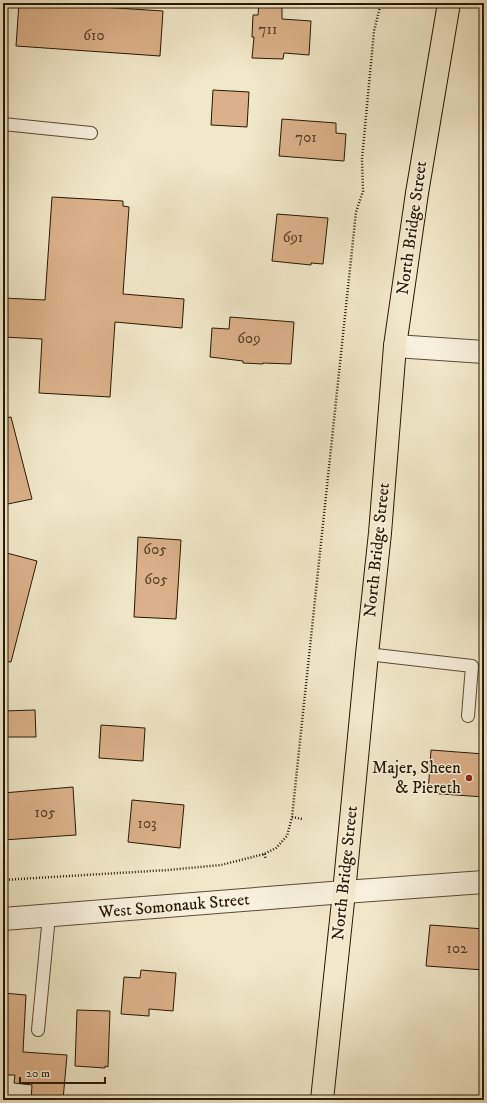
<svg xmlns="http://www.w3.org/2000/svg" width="487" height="1103" viewBox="0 0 487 1103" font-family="'IM FELL DW Pica',serif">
	<rect width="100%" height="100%" fill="#f1e8c9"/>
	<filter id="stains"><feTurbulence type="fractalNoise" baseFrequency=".005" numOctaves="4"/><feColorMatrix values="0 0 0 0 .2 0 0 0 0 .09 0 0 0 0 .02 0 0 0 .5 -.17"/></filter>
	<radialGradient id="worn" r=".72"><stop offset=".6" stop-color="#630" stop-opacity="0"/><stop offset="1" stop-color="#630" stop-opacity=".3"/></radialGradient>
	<path fill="#dbb18b" stroke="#281802" d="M19 3H38L163 11 160 56 16 46Z
		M259 3H282V19L311 21 309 55 284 53 283 59 252 58 254 37H252L253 15H258Z
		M213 90 249 92 247 127 211 125Z
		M282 119 336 123V133L346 134 344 161 279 156Z
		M52 197 123 201V206L129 207 123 294 184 299 182 328 115 322 110 397 39 393 42 339 3 337V298L45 300Z
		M277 214 328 218 323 264 311 263V265L272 261Z
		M230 317 294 322 291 364 263 363V364L243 363V361L210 357 212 328 229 329Z
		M11 417 32 499 3 505V418Z
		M138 537 181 540 176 619 134 617Z
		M3 552 37 561 11 662 3 661Z
		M35 710 36 737H3V711Z
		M101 725 145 728 143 761 99 758Z
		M431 750 484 754V797L428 793Z
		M73 787 76 835 3 840V793Z
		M132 800 184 805 180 848 128 842Z
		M430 925 484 929V970L426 966Z
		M141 970 176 973 173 1011 149 1009V1016L121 1014 124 977 140 978Z
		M3 993 26 995 23 1052 67 1055 63 1100H31L32 1085 14 1083 15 1075H3Z
		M77 1010 110 1011 108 1067 105 1066V1068L75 1066Z"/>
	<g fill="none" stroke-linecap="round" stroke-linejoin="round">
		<defs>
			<path id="service" d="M3 124 91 133
				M367 654 472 666 468 716
				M38 1030 49 916"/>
			<path id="minor" d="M395 346 484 352
				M344 892 484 882"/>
			<path id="tertiary" d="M3 919 344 892"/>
			<path id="trunk" d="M322 1100 344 892 367 654 380 533 395 346 417 193 449 3"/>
		</defs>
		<use href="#service" stroke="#5a4c34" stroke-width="14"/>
		<use href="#minor" stroke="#5a4c34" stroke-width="24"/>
		<use href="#tertiary" stroke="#5a4c34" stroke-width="24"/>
		<use href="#trunk" stroke="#281802" stroke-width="24"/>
		<path stroke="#281802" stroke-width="2.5" stroke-dasharray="1 2" stroke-linecap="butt" d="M292 817 302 819
			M264 854 266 859
			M3 880 168 870 221 865 264 854 276 848 287 836 292 817 356 212 363 191 362 159 374 31 381 3"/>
		<use href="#service" stroke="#f6f0dc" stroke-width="12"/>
		<use href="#minor" stroke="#f6f0dc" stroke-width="22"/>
		<use href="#tertiary" stroke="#f6f0dc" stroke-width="22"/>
		<use href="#trunk" stroke="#f1e8c9" stroke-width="22"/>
	</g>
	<circle fill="#8f2418" stroke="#f6f0dc" stroke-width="1.5" cx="469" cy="778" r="4"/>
	<g text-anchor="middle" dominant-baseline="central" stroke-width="3" stroke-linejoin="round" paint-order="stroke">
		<g font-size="15" fill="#553e24">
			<text x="268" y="29">711</text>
			<text x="94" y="35">610</text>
			<text x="306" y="137">701</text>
			<text x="293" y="237">691</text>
			<text x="249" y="338">609</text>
			<text x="155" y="549">605</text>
			<text x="156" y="579">605</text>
			<text x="45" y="812">105</text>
			<text x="147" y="823">103</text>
			<text x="457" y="948">102</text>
		</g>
		<g font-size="17" fill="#281802" stroke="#f6f0dc">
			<text transform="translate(412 228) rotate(-82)">North Bridge Street</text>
			<text transform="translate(377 550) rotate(-84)">North Bridge Street</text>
			<text transform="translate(345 873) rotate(-84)">North Bridge Street</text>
			<text transform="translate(174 906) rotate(-5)">West Somonauk Street</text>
		</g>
		<g font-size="17" fill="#281802" stroke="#f6f0dc" text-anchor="end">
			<text x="461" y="768">Majer, Sheen<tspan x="461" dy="20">&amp; Piereth</tspan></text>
		</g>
	</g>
	<rect width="487" height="1103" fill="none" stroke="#f1e8c9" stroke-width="16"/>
	<rect x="4" y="4" width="479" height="1095" fill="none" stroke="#281802" stroke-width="2"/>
	<rect x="8" y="8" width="471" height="1087" fill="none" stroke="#281802"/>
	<path d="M20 1077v6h85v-6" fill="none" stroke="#281802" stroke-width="2"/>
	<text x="26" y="1077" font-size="12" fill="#281802" stroke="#f6f0dc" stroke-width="3" paint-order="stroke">20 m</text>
	<rect width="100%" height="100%" filter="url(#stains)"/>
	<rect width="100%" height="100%" fill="url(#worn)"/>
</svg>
